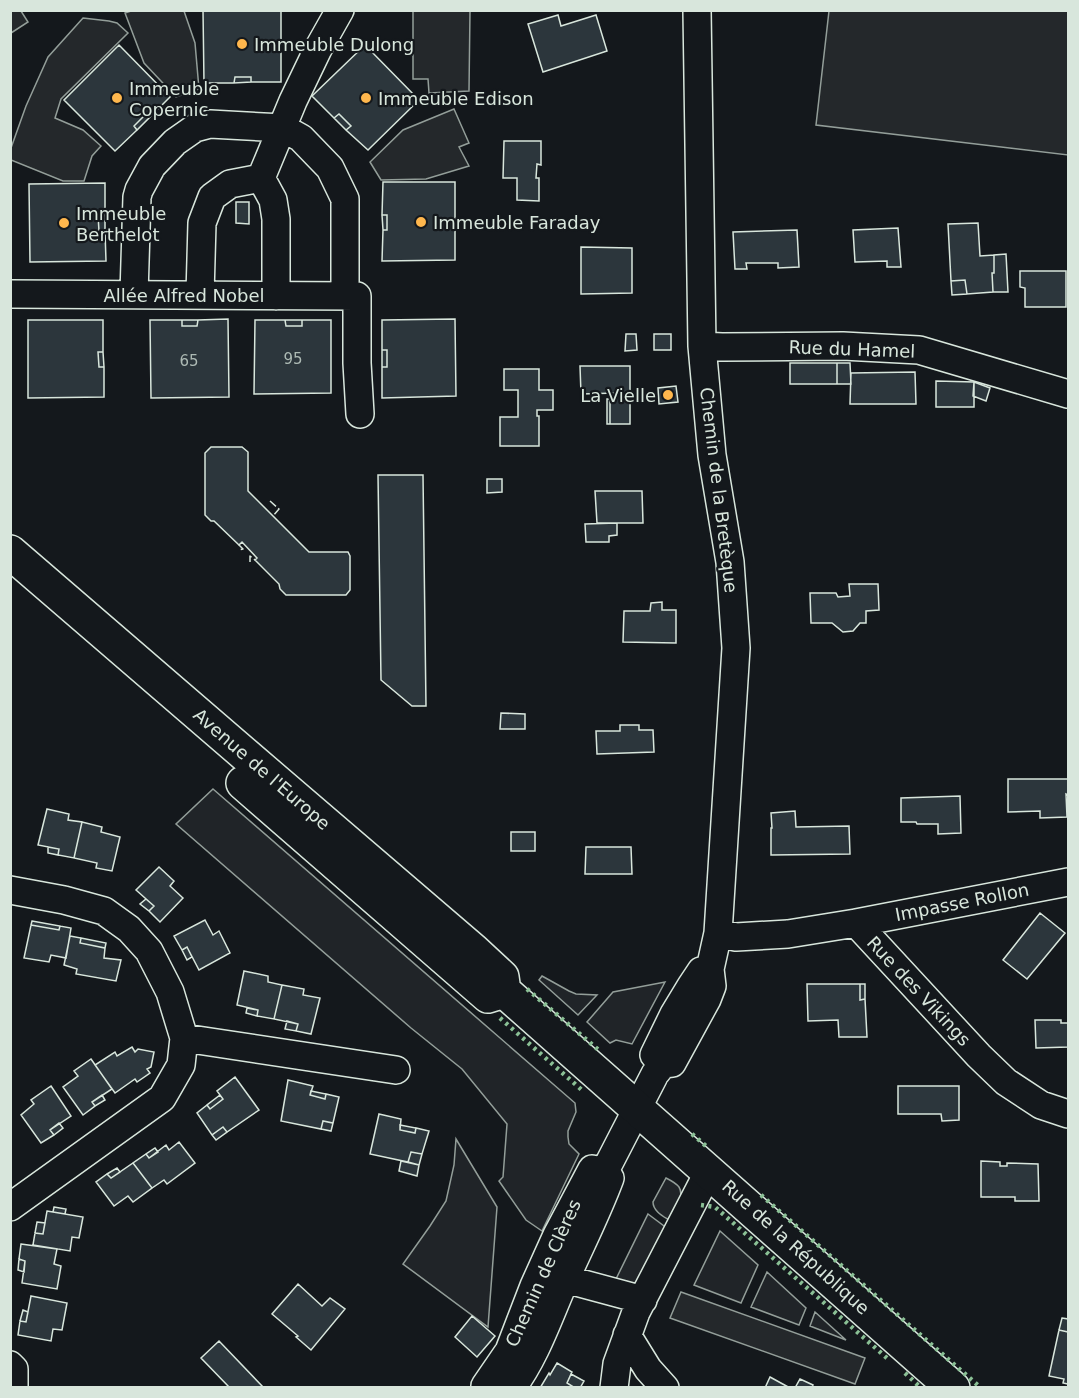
<svg xmlns="http://www.w3.org/2000/svg" width="1079" height="1398" viewBox="0 0 1079 1398" font-family="'DejaVu Sans',sans-serif">
	<rect width="100%" height="100%" fill="#14181c"/>
	<path fill="#202428" stroke="#939e99" stroke-width="1.5" d="M213 789 575 1103 576 1112 568 1131V1137L569 1144 579 1154 542 1231 526 1220 499 1181 503 1177 507 1124 462 1069 411 1028 176 824Z
		M542 976 569 991 576 994 597 995 578 1015 539 980Z
		M665 982 632 1044 616 1040 610 1043 587 1022 613 992Z
		M456 1139 497 1207 488 1327 403 1264 430 1226 446 1201 454 1165Z
		M666 1178C670 1180 676 1183 679 1187 685 1196 675 1213 672 1222 665 1217 653 1212 653 1202Z
		M648 1214 668 1229 636 1285 614 1283Z
		M720 1231 758 1265 741 1303 694 1285Z
		M767 1272 806 1308 799 1325 751 1307Z
		M815 1312 846 1340 810 1326Z"/>
	<path fill="#24282b" stroke="#939e99" stroke-width="1.5" d="M11 10 21 11 28 22 11 33Z
		M131 11H184L195 43 199 89 176 97 144 63 125 13Z
		M413 11H470L469 91 429 93 428 79H413Z
		M829 11H1068V155L816 125Z
		M83 18 109 21 117 23 128 33 61 99 55 118 83 130 101 146 92 156 84 181H63L11 160V148L26 106 48 57Z
		M454 109 469 143 459 147 469 166 426 179 381 180 370 162 403 130Z
		M681 1292 865 1358 855 1384 670 1318Z"/>
	<path fill="#2c363c" stroke="#d8e6dc" stroke-width="1.5" d="M203 10H281V82H251V77H235L234 83H204Z
		M558 15 561 26 596 15 607 51 543 72 528 24Z
		M119 45 170 97 150 117 146 114 134 126 137 130 115 151 64 100Z
		M365 45 419 100 368 150 346 130 351 126 339 114 334 118 312 96Z
		M235 77H251V82L234 83Z
		M146 114 150 117 137 130 134 126Z
		M339 114 351 126 346 130 334 118Z
		M504 141H541V165L537 164 536 178H539V201L517 200V178H503Z
		M383 182H455V260L382 261 383 230H387V215H382Z
		M105 183V216L98 215 99 231H105L106 261 30 262 29 184Z
		M236 202H249V224L236 223Z
		M98 215 105 216V231H99Z
		M382 215H387V230H383Z
		M978 223 980 256 994 255V273H992L993 292 967 294 965 280 951 281 948 224Z
		M898 228 901 267H887V261L855 262 853 230Z
		M797 230 799 267 778 268V263H746L747 269H735L733 232Z
		M581 247 632 248V293L581 294Z
		M1006 254 1008 292H993L992 273H994V255Z
		M1020 271H1066V307H1025V288L1020 287Z
		M965 280 967 294 952 295 951 281Z
		M228 319 229 397 151 398 150 320H182V326H197L198 320Z
		M455 319 456 396 382 398V367H387V350H382V320Z
		M28 320H103V352H98L99 367H104V397L28 398Z
		M182 320H198L197 326H182Z
		M255 320H285L286 326H302V320H331V393L254 394Z
		M285 320H302V326H286Z
		M626 334H636L637 350 625 351Z
		M654 334H671V350H654Z
		M382 350H387V367H382Z
		M98 352H103L104 367H99Z
		M790 363H837V384H790Z
		M837 363H850L851 384H837Z
		M580 366H630V393H628V399H630V424H610V399H616V393L581 394Z
		M504 369H539V390H553V410H537V416H539V446H500V417H518V390H504Z
		M915 372 916 404H850L851 373Z
		M936 381 974 382V407H936Z
		M974 382 990 388 986 401 973 396Z
		M676 386 678 402 659 404 658 388Z
		M607 399H610V424H607Z
		M211 447H242L248 452V491L309 552H348L350 556V590L346 595H286L280 589 279 584 255 560 257 558 242 542 239 545 214 521H211L205 515V453Z
		M378 475H423L426 706H412L381 680Z
		M487 479H502V492L487 493Z
		M595 491H642L643 523H597Z
		M617 523V535L609 536V542H586L585 524Z
		M849 584H878L879 610 866 611V623H860L853 631 843 632 832 623H811L810 593H836L838 597 850 596Z
		M662 602V610H676V643L623 642 624 611H650L651 603Z
		M501 713 525 714V729H500Z
		M620 725H639V730H653L654 752 597 754 596 731H620Z
		M1008 779H1068V795L1066 794 1067 817 1040 818V811L1008 812Z
		M960 796 961 833 938 834V824H917L916 822H901V798Z
		M47 809 69 814 68 820 82 822 74 858 58 855 59 849 38 845Z
		M795 811 796 827 849 826 850 854 771 855V828H772L771 813Z
		M82 822 102 827 101 832 120 837 112 871 96 868 97 863 74 858Z
		M511 832H535V851H511Z
		M48 847 59 849 58 855 48 853Z
		M586 847H631L632 874H585Z
		M159 867 174 881 170 886 183 898 160 922 149 911 154 906 136 890Z
		M146 899 154 906 149 911 140 904Z
		M1040 913 1065 933 1027 979 1003 960Z
		M205 920 213 935 219 931 230 953 199 970 187 947 182 950 174 936Z
		M32 921 60 926 59 930 31 925Z
		M31 925 59 930 60 926 71 928 66 958 51 955 49 962 24 958Z
		M70 936 81 938 80 943 105 948 104 958 121 960 116 981 76 974 77 969 64 965Z
		M81 938 106 943 105 948 80 943Z
		M187 947 192 957 187 960 182 950Z
		M244 971 268 976V982L282 985 274 1019 257 1016 258 1010 237 1005Z
		M807 984H860V1000L865 999 867 1037H839L838 1020 808 1021Z
		M860 984H865V999L860 1000Z
		M282 985 304 989 303 995 320 998 311 1034 296 1031 298 1024 274 1019Z
		M247 1008 258 1010 257 1016 246 1013Z
		M1035 1020H1061V1023H1068V1047L1036 1048Z
		M287 1021 298 1024 296 1031 285 1029Z
		M132 1047 135 1052 138 1049 154 1052 151 1067 147 1069 150 1073 137 1082 135 1079 115 1093 95 1065 115 1052 117 1056Z
		M91 1059 112 1089 92 1102 95 1106 83 1115 63 1087 78 1076 74 1071Z
		M235 1077 259 1110 227 1132 223 1127 212 1135 197 1113 207 1105 210 1109 223 1099 217 1091Z
		M288 1080 313 1086 310 1095 325 1099 326 1094 339 1097 333 1123 323 1121 321 1129 281 1121Z
		M51 1086 71 1116 50 1130 54 1135 41 1143 21 1115 34 1104 31 1100Z
		M898 1086H959V1120L942 1121 941 1114H898Z
		M311 1091 326 1094 325 1099 310 1095Z
		M102 1095 105 1100 95 1106 92 1102Z
		M220 1095 223 1099 210 1109 207 1105Z
		M379 1114 401 1119 400 1130 415 1133 416 1128 429 1131 422 1154 411 1152 408 1162 370 1154Z
		M323 1121 333 1123 331 1131 321 1129Z
		M59 1123 63 1128 54 1135 50 1130Z
		M400 1125 416 1128 415 1133 400 1130Z
		M223 1127 227 1132 216 1140 212 1135Z
		M179 1142 195 1163 167 1184 164 1180 152 1188 133 1163 146 1154 149 1158 166 1145 169 1150Z
		M155 1148 158 1152 149 1158 146 1154Z
		M411 1152 422 1154 419 1165 408 1162Z
		M401 1161 419 1165 417 1176 399 1171Z
		M981 1161 1000 1162V1166H1007V1163L1038 1164 1039 1201H1015V1197H981Z
		M133 1163 152 1188 133 1202 128 1196 114 1206 96 1182 107 1174 111 1178Z
		M117 1168 120 1172 111 1178 107 1174Z
		M54 1207 66 1209 65 1214 53 1212Z
		M47 1211 83 1217 79 1238 72 1237 70 1251 33 1245 35 1233 43 1234Z
		M37 1222 45 1223 43 1234 35 1233Z
		M21 1244 57 1249 54 1264 61 1266 57 1289 22 1283 25 1261 19 1259Z
		M19 1259 25 1261 24 1272 18 1270Z
		M298 1284 322 1306 330 1298 345 1309 311 1350 296 1337 298 1336 272 1314Z
		M31 1296 67 1303 62 1330 53 1329 51 1341 18 1335 20 1321 26 1322Z
		M23 1310 28 1312 26 1322 20 1321Z
		M472 1316 495 1336 477 1357 455 1337Z
		M1062 1318 1068 1319V1332L1059 1330Z
		M1059 1330 1068 1332V1384L1063 1383 1064 1379 1049 1376Z
		M219 1341 264 1388H230L201 1358Z
		M557 1363 572 1372 567 1383 575 1388H540L549 1373 550 1375Z
		M571 1374 584 1381 580 1388H575L567 1383Z
		M770 1377 790 1388H765Z
		M800 1379 813 1385 812 1388H795Z"/>
	<g fill="none" stroke-linecap="round" stroke-linejoin="round">
		<defs>
			<path id="minor" d="M261 178 293 101 318 49 340 10
				M261 178 273 200 276 219V296
				M10 294 357 296V363L360 414
				M134 294 137 197 139 190 152 166 175 142 195 128 210 124 283 128 301 138 330 168 345 199V296
				M200 295 202 223 212 197 230 184 261 178
				M702 346 722 347 843 346 919 350 1068 394
				M10 890 64 900 104 911 129 929 149 951 170 992 184 1038 181 1065 162 1098 10 1207
				M856 923 1068 882
				M718 933 736 937 788 934 856 923 979 1056 1006 1082 1041 1105 1068 1114
				M184 1038 396 1070
				M663 1064 654 1055 674 1014 691 986 701 971 710 969
				M605 1171 655 1074 663 1064 672 1063 707 999 712 986 710 969 718 933 736 648 730 562 712 455 702 346 697 10
				M565 1279 643 1300
				M627 1335 648 1369 665 1388
				M10 1365 14 1369V1388
				M485 1386 509 1351 534 1286 557 1235 592 1169 605 1171 610 1178C597 1213 580 1246 565 1280 549 1316 536 1356 512 1388
				M614 1388 617 1364 636 1312 709 1171"/>
			<path id="major" d="M10 552 249 758 474 951 502 977 504 991 953 1388
				M243 783 488 996 504 991"/>
		</defs>
		<use href="#minor" stroke="#d8e6dc" stroke-width="30"/>
		<use href="#major" stroke="#d8e6dc" stroke-width="36"/>
		<use href="#minor" stroke="#14181c" stroke-width="27"/>
		<use href="#major" stroke="#14181c" stroke-width="33"/>
		<path stroke="#8ac095" stroke-width="4.5" stroke-dasharray="3 4.5" stroke-linecap="butt" d="M527 989 601 1052
			M500 1018 583 1091
			M692 1134 706 1146
			M761 1195 981 1388
			M701 1205 715 1207 888 1359
			M905 1373 921 1388"/>
		<path stroke="#d8e6dc" stroke-width="1.5" stroke-dasharray="8 3" stroke-linecap="butt" d="M270 501 279 509 273 516
			M239 545 243 549 239 550
			M250 562V556L255 560"/>
	</g>
	<g fill="#ffb74d" stroke="#14181c" stroke-width="2">
		<circle cx="242" cy="44" r="6"/>
		<circle cx="117" cy="98" r="6"/>
		<circle cx="366" cy="98" r="6"/>
		<circle cx="421" cy="222" r="6"/>
		<circle cx="64" cy="223" r="6"/>
		<circle cx="668" cy="395" r="6"/>
	</g>
	<g text-anchor="middle" dominant-baseline="central" stroke-width="4.5" stroke-linejoin="round" paint-order="stroke">
		<g font-size="15" fill="#adbab4">
			<text x="293" y="359">95</text>
			<text x="189" y="361">65</text>
		</g>
		<g font-size="18" fill="#d8e6dc" stroke="#14181c" text-anchor="start">
			<text x="254" y="44">Immeuble Dulong</text>
			<text x="129" y="88">Immeuble<tspan x="129" dy="21">Copernic</tspan></text>
			<text x="378" y="98">Immeuble Edison</text>
			<text x="76" y="213">Immeuble<tspan x="76" dy="21">Berthelot</tspan></text>
			<text x="433" y="222">Immeuble Faraday</text>
			<text x="656" y="395" text-anchor="end">La Vielle</text>
		</g>
		<g font-size="18" fill="#d8e6dc" stroke="#14181c">
			<text x="184" y="295">Allée Alfred Nobel</text>
			<text transform="translate(852 349) rotate(2)">Rue du Hamel</text>
			<text transform="translate(719 490) rotate(83)">Chemin de la Bretèque</text>
			<text transform="translate(262 769) rotate(41)">Avenue de l'Europe</text>
			<text transform="translate(962 902) rotate(-11)">Impasse Rollon</text>
			<text transform="translate(919 991) rotate(47)">Rue des Vikings</text>
			<text transform="translate(796 1247) rotate(42)">Rue de la République</text>
			<text transform="translate(543 1273) rotate(-66)">Chemin de Clères</text>
		</g>
	</g>
	<rect width="1079" height="1398" fill="none" stroke="#d8e6dc" stroke-width="24"/>
</svg>
